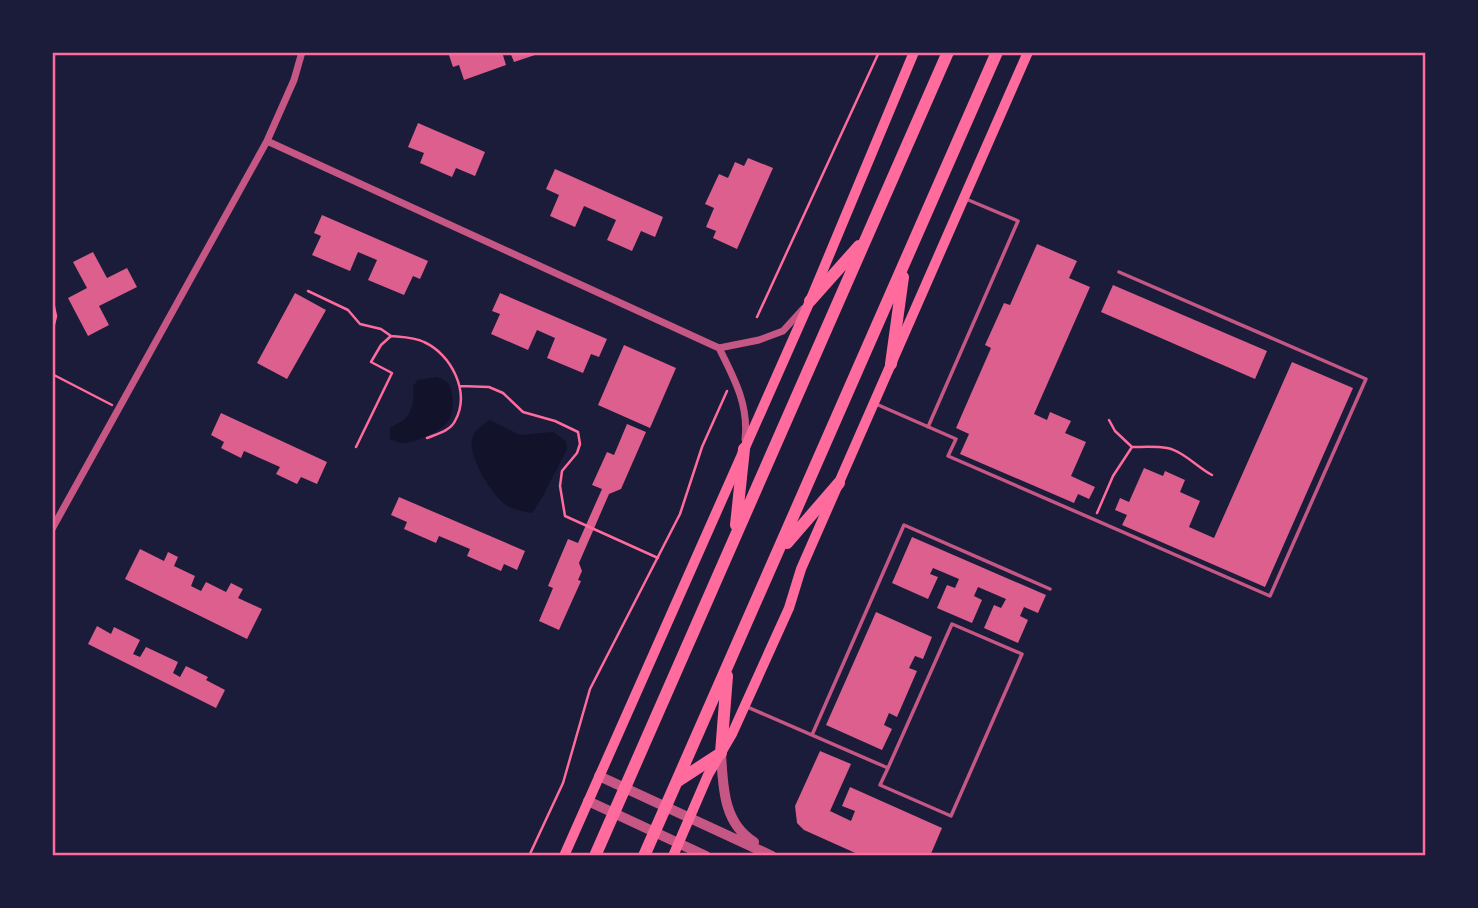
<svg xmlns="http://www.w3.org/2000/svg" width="1478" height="908" viewBox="0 0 1478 908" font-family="Karla,sans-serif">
	<rect width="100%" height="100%" fill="#1b1b3a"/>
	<path fill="#12122b" d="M437 377C439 378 445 380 447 382 454 389 454 411 449 420 444 430 412 445 400 443 397 442 393 440 390 439V428C395 424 401 423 405 419 414 410 414 397 413 386L418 380Z
		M490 420 520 435 553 432 566 441 567 449 543 496 532 513C523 511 513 510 505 504 491 494 469 458 472 440 473 431 483 424 490 420Z"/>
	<path fill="#dd5f8e" d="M448 52H502L506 65 464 80 459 65 453 67Z
		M510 52H541V53L514 62Z
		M418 123 485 152 475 176 456 168 452 177 420 163 424 153 408 147Z
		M748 158 773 168 737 249 713 238 716 231 706 227 714 208 705 204 719 174 728 178 735 162 744 166Z
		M555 169 663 217 655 237 641 231 632 251 607 240 616 220 584 206 575 227 550 216 559 195 546 189Z
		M322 215 428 261 420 279 413 276 404 295 368 280 377 260 358 252 350 271 312 255 321 236 314 233Z
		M1037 244 1077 261 1069 278 1090 287 1034 414 1047 420 1050 412 1071 421 1065 433 1086 442 1071 476 1095 487 1089 499 1078 494 1074 503 960 454 969 434 956 428 991 348 985 345 1004 303 1010 305Z
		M93 252 107 278 127 268 137 287 99 306 109 325 88 336 68 298 87 288 73 262Z
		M1113 285 1267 351 1255 379 1101 312Z
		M295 293 326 310 287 379 257 363Z
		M500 293 607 339 599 357 591 354 583 373 547 358 555 338 537 330 528 350 491 334 500 314 492 311Z
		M624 345 676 368 650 428 598 405Z
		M1292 362 1353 388 1265 587 1122 525 1127 515 1115 510 1120 498 1129 502 1144 468 1163 476 1165 471 1185 480 1180 492 1200 501 1189 527 1214 538Z
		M221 413 327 462 317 484 301 477 297 484 276 474 280 467 244 451 241 458 221 448 224 442 211 435Z
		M627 424 646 432 621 489 609 494 579 563 582 571 578 580 581 581 559 630 539 621 553 588 548 586 568 539 578 543 602 489 592 485 607 452 614 455Z
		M399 497 525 551 517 570 504 564 501 571 467 556 470 549 439 536 436 543 404 529 407 522 391 515Z
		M912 537 1046 595 1038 613 1024 607 1020 616 1028 620 1018 643 984 628 994 605 1001 608 1006 599 978 587 974 596 982 600 972 623 937 608 947 585 955 588 959 579 933 568 930 574 938 577 928 599 892 583Z
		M140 549 164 561 168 552 178 557 174 566 195 576 191 586 201 591 206 582 226 592 231 583 243 589 238 598 262 609 247 639 125 579Z
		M876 612 932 637 923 659 915 656 909 668 917 671 897 717 889 713 884 725 892 729 882 750 826 725Z
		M97 626 111 634 114 627 140 640 133 654 140 657 146 647 178 662 173 673 180 677 186 666 208 677 206 680 225 690 216 708 88 644Z
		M820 751 851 764 830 811 851 821 855 811 842 806 850 787 942 828 930 856H862L804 830 797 823 795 806Z"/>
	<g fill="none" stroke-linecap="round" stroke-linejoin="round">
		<path stroke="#ff6b9d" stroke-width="2.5" d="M308 291 348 310 360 324 381 329 391 336
			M52 298 56 316 52 333
			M757 317 879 52
			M52 374 112 405
			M460 386 489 387 503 393 523 412 555 421 578 432 580 444 577 453 562 471 560 486 565 516 658 558
			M1109 420 1115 431 1132 447
			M356 447 392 373 371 362 381 345 391 336C401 337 414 337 424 342 451 354 471 392 455 421 450 431 437 434 427 438
			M1097 513 1113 476 1132 447C1143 447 1156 446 1167 448 1183 451 1197 467 1212 475
			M529 856 563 783 590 689 680 514 702 447 727 391"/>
		<path stroke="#c65784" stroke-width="3.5" d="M876 404 956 439 948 456 1270 596 1366 379 1119 272
			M928 427 1018 221 966 199
			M745 706 888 768 880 785 951 816 1022 654 952 624 888 768
			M812 735 904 525 1050 589"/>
		<path stroke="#c65784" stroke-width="7" d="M267 141 719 348 759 340 783 331 803 309
			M719 348C734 378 749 405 745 439
			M52 529 267 141 294 80 302 52"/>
		<path stroke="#c65784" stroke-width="10" d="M721 753C723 786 723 823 754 842
			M599 776 772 856
			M588 801 706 856"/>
		<path stroke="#ff6b9d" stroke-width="10" d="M564 856 810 301 914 52
			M673 856 708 775 732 734 789 608 801 569 1028 52"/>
		<path stroke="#ff6b9d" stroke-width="12" d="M810 301 859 246
			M891 364 903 277
			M736 525 744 449
			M787 543 839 483
			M678 781 721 753 727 676
			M595 856 948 52
			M644 856 997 52"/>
	</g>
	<rect width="1478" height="908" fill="none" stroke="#1b1b3a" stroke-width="108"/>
	<rect x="54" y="54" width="1370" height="800" fill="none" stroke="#ff6b9d" stroke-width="2.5"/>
</svg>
